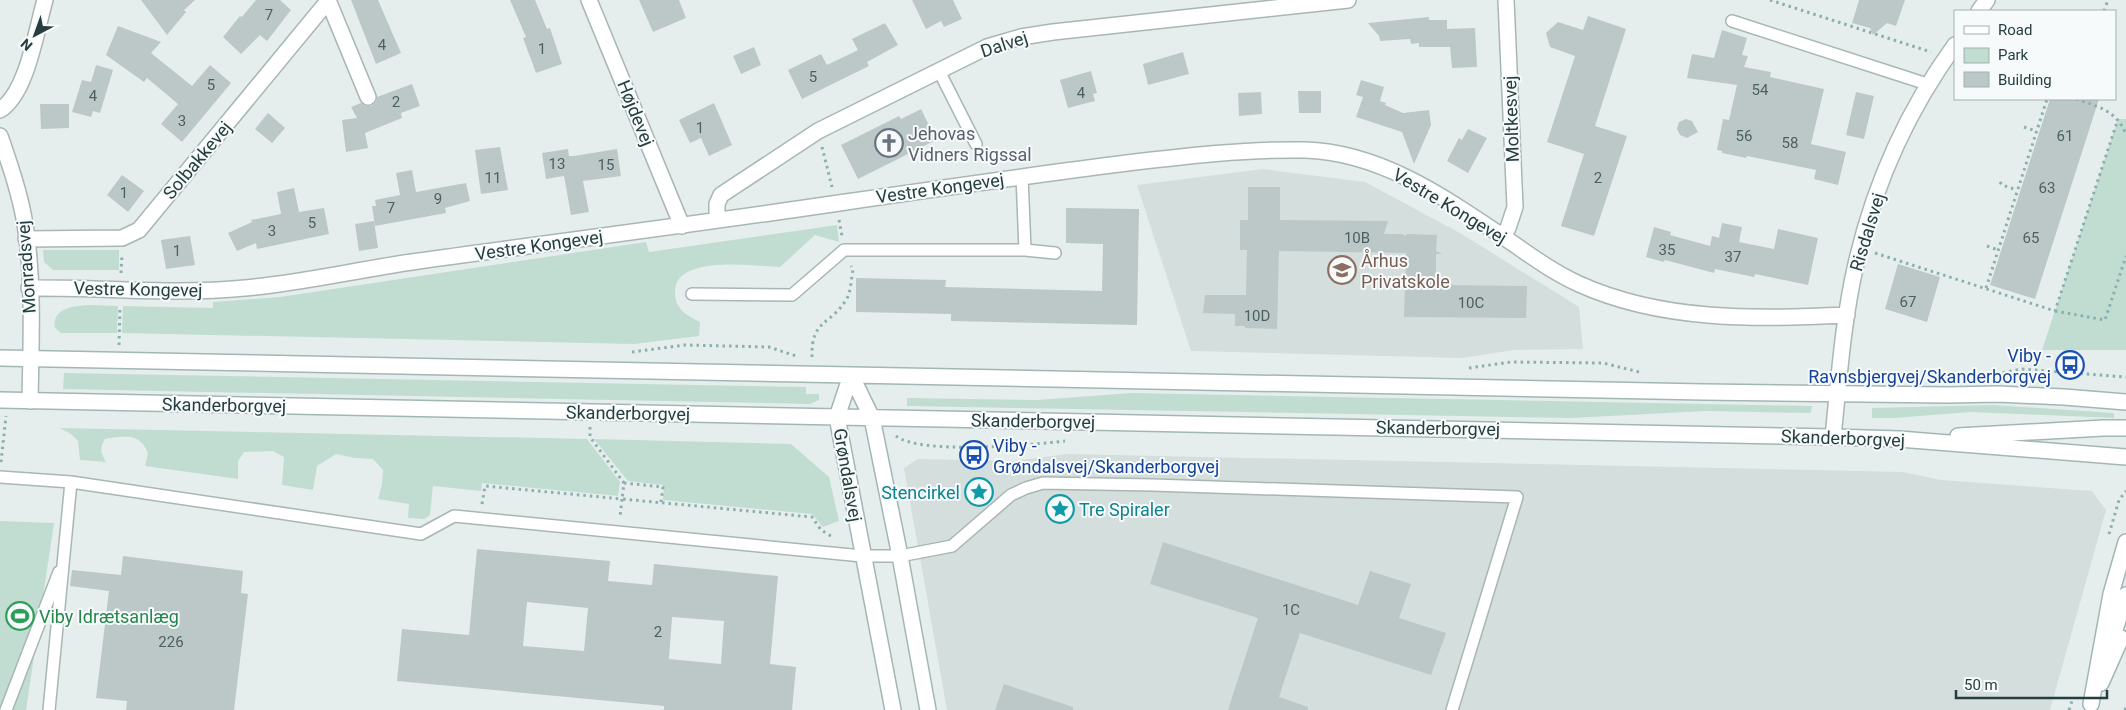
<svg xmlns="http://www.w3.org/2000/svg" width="2126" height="710" viewBox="0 0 2126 710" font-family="Roboto,sans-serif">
	<rect width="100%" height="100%" fill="#e6eeed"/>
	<path fill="#d4dedc" d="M1263 169 1365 182 1460 233 1579 307 1583 349 1514 350 1462 358 1191 351 1137 185Z
		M1068 454 1903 472 1941 480 2092 491 2106 510 2050 710H947L904 468 918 459 1012 461Z"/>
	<path fill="#c1ddd1" d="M2118 119H2126V350H2042Z
		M837 225 839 242 815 235 780 267C756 266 674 254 675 292 675 309 686 315 700 322L699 336 634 344 122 333 123 306 213 308V302L280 297 646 242 649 252Z
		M43 250H119V270H53L44 262Z
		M88 305 118 306 117 333H61L55 328C51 308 75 306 88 305Z
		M64 373 806 387V394H819V400L810 404 63 389Z
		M1131 393 1812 406 1811 413 1705 411 1572 418 907 406V398L1037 400Z
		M1993 405 2114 413V418L1971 412 1894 418H1872V408Z
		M60 428 587 439 620 482 618 496 482 483 481 491 433 486 430 515 424 519 408 518 409 504 378 499 382 484 383 470 373 459 355 458 336 454 317 466 313 490 282 485 284 457 273 451 244 452 238 461V479L145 466 148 453C139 432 125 436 105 439 99 449 101 452 106 462L80 460 78 441 71 434Z
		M594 439 791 444 829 477 839 521 823 527 812 514 663 500 664 485 628 481Z
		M0 521 54 523 26 710H0Z"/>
	<path fill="#bcc8c7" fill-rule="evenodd" d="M141 0H195L184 10 186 12 167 35Z
		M256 0H280L291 10 267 41 260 35 241 54 223 37 240 16 242 17Z
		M351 0H378L401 53 376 64Z
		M510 0H535L547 29 550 28 562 64 536 73 523 38 526 37Z
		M639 0H679L686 18 653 32Z
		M912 0H953L962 19 944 27 941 21 926 29Z
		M1859 0H1905L1896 26 1887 23 1873 35 1870 28 1852 23Z
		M1588 16 1626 29 1595 126 1627 136 1594 236 1561 226 1584 154 1547 142 1575 56 1550 47 1546 33 1558 22 1583 30Z
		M1429 17V20H1447V29L1475 28 1477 67 1452 68 1450 47H1419V43L1411 44 1410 39 1380 41 1379 36 1368 23Z
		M885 23 898 45 867 62 869 66 802 99 788 70 821 54 827 65 858 50 852 39Z
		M118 26 161 42 151 53 192 86 210 65 231 83 182 142 161 124 178 104 147 78 144 82 106 55Z
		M1722 30 1747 38 1742 55 1748 56 1744 67 1771 72 1770 77 1824 89 1811 144 1846 152 1838 185 1814 179 1816 170 1747 156 1746 158 1722 153V151L1717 150 1723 119 1729 120 1737 85 1687 78 1692 54 1714 58Z
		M754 47 761 65 741 74 733 56Z
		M1183 52 1189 74 1148 85 1143 64Z
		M96 65 113 70 100 113 93 111 91 117 72 112 82 80 91 82Z
		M1091 71 1097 93 1093 94 1095 101 1068 108 1060 80Z
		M1361 80 1384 87 1380 101 1386 103 1385 105 1403 113 1429 110 1431 125 1414 164 1402 132 1356 117 1363 97 1356 95Z
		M412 84 420 106 401 113 402 118 365 133 368 148 346 152 342 120 357 118 351 107 361 103 366 106H371L376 102 377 97Z
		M1298 91H1321V113H1299Z
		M1261 92 1262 114 1239 116 1238 93Z
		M1856 92 1874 96 1864 139 1846 135Z
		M2050 99H2099L2035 299 1990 285Z
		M714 103 732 145 709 156 701 138 690 143 679 120Z
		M40 104H69V128L41 129Z
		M921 109 936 140 858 179 841 145 899 116 901 119Z
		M268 113 285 128 272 143 255 129Z
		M1686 119 1692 121 1698 132 1687 138 1680 135 1677 129 1679 122Z
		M1468 129 1487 138 1468 173 1447 161 1459 138 1462 140Z
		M500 147 508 190 481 194 475 150Z
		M568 149 569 156H574L617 149 621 176 583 181 589 212 571 215 564 176 546 179 542 153Z
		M412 170 416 192 466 183 470 201 445 208 446 213 375 226 372 206H376L375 200 400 195 396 173Z
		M122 175 144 191 128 212 107 195Z
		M1248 187H1280V220L1388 221 1384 234H1402L1406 236 1407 234 1437 235 1436 251 1442 254H1436V285L1527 286 1526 318 1404 317 1406 253 1279 251 1277 329 1245 328V326H1235V314L1203 313 1205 295H1246L1247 250H1240V220H1248Z
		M294 188 299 212 324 208 329 234 257 249 256 243 237 251 228 233 252 222 251 220 281 214 277 192Z
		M1066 208 1139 209 1137 325 951 321V314L856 312V278L946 280 945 287 1102 291 1103 244 1066 243Z
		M374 221 378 248 359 251 355 224Z
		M1722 223 1742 227 1739 242 1774 249 1778 229 1818 238 1808 285 1755 274 1754 277 1715 269 1714 273 1665 260 1664 262 1646 257 1654 227 1671 232 1670 235 1710 246 1712 236 1719 238Z
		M190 236 195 265 166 269 161 240Z
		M1898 264 1940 277 1927 322 1885 309Z
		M1163 542 1358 605 1370 571 1411 584 1399 618 1446 633 1431 675 1300 633 1279 697 1308 707V710H1228L1258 618 1150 584Z
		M477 549 610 561 608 581 652 585 654 564 778 576 770 664 796 667 792 710H664V706L397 681 402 629 469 635ZM527 602 588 608 584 651 523 646ZM672 617 724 621 721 664 669 659Z
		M123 556 243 571 241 593 248 594 234 710H126L127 701 96 698 109 591 70 586 72 570 121 575Z
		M1004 684 1073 707V710H995Z"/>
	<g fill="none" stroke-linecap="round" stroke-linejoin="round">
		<defs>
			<path id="lane" d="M1732 21 1927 84
				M939 71 976 144
				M1022 176 1025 250
				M692 294 792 295 844 250H1025L1055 253
				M0 477 71 482 421 534 454 516 862 556H900L952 546 1011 495 1026 488 1043 483 1153 485 1517 497 1452 710
				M6 710 59 572
				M49 710 71 482"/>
			<path id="street" d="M328 0 368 97
				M589 0 682 226
				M1979 11 1987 0
				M0 110C27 93 36 31 45 0
				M0 136C10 165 20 194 25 224 34 282 31 343 30 401
				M717 220V204L721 195 818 131 987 47 1021 37 1053 32 1348 0
				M1503 236 1508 228 1515 207 1506 0
				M26 239 122 238 139 230 328 1
				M29 288C101 287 173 295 245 288 301 283 356 270 412 262 554 242 697 224 839 203 935 189 1031 175 1127 163 1186 156 1246 149 1305 150 1381 152 1447 199 1508 240 1531 256 1553 272 1579 284 1663 322 1757 319 1847 315
				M1833 437C1839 379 1843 320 1856 264 1874 185 1908 110 1955 45"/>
			<path id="secondary" d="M0 358 1704 392 1948 395 1998 394 2064 397 2126 402
				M851 375 872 418 900 556 928 710
				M851 375 837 417 893 710
				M0 400 1833 437 1899 439 2126 457
				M1958 436 2103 428H2126
				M2110 646 2126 595
				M2101 683 2121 638
				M2091 704 2111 594 2126 542"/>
		</defs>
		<use href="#lane" stroke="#a9b6b5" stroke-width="14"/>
		<use href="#street" stroke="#a9b6b5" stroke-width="18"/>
		<use href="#secondary" stroke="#a2b6b5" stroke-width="18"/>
		<path stroke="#89afae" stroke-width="3" stroke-dasharray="2.5 4" stroke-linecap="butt" d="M1770 0 1931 52
			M2104 11 2108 0
			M2076 99C2097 106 2118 111 2126 135
			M2024 127 2036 131
			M822 147 832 187
			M2000 182 2002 185 2017 190
			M839 220 842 236
			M1987 246 1998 250
			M1875 253 2055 311 2118 119
			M121 273 122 254
			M1986 288 2047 99
			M2055 311 2105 320 2126 256
			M119 345 120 306
			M632 352 685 345 769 347 796 356
			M812 357C811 319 830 326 846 300 851 293 851 279 853 270L851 266
			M1469 368 1511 362 1603 363 1639 372
			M1990 375 2022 369 2126 377
			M590 427V437L624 483 622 499 812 517 821 530 831 536
			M896 436C920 455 1032 445 1065 441
			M1 462 6 416
			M624 483 663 487 661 502
			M482 504 485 486 622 499 620 517
			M2109 534 2119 500 2126 491
			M2069 710 2073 698
			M2125 710 2126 707"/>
		<use href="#lane" stroke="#fff" stroke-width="11"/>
		<use href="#street" stroke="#fff" stroke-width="15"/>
		<use href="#secondary" stroke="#fff" stroke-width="15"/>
	</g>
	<defs>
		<symbol id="church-ring" viewBox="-11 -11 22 22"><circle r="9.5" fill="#f7fafa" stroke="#6b7280" stroke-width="1.5"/><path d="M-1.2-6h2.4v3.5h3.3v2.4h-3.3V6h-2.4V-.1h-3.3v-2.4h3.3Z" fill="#6b7280"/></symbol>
		<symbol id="school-ring" viewBox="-11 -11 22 22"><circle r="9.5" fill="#f7fafa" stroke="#8d6e63" stroke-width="1.5"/><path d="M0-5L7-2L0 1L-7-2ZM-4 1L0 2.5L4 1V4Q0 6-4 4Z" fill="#8d6e63"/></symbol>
		<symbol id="bus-ring" viewBox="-11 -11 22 22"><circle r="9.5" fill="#f7fafa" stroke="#1a4fb4" stroke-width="1.5"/><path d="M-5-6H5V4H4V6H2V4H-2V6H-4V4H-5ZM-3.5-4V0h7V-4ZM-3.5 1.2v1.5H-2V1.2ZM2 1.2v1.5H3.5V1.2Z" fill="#1a4fb4"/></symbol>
		<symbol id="sight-ring" viewBox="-11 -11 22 22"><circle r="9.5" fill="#f7fafa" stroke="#0f9aa8" stroke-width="1.5"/><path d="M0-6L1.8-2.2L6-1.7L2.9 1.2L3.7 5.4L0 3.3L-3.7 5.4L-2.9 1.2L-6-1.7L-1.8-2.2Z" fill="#0f9aa8"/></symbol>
		<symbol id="stadium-ring" viewBox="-11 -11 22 22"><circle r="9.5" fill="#f7fafa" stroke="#2e9e5b" stroke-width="1.5"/><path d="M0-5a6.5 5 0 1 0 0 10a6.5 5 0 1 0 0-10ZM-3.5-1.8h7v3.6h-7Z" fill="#2e9e5b"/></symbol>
	</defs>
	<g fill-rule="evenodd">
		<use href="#church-ring" x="873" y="127" width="32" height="32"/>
		<use href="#school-ring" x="1326" y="254" width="32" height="32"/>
		<use href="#bus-ring" x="2054" y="349" width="32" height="32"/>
		<use href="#bus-ring" x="958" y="439" width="32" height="32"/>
		<use href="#sight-ring" x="963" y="476" width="32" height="32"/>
		<use href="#sight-ring" x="1044" y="493" width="32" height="32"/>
		<use href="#stadium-ring" x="4" y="600" width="32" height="32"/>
	</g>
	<g text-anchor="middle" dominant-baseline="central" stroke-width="4" stroke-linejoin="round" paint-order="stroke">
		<g font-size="15" fill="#4c6061">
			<text x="269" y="15">7</text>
			<text x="382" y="45">4</text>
			<text x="542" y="49">1</text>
			<text x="813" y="77">5</text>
			<text x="211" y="85">5</text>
			<text x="1760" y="90">54</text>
			<text x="1081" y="93">4</text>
			<text x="93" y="96">4</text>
			<text x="396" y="102">2</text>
			<text x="182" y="121">3</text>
			<text x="700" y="128">1</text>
			<text x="1744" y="136">56</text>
			<text x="2065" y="136">61</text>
			<text x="1790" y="143">58</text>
			<text x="557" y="164">13</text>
			<text x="606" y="165">15</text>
			<text x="493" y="178">11</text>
			<text x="1598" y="178">2</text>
			<text x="2047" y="188">63</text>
			<text x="124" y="193">1</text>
			<text x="438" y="199">9</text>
			<text x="391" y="208">7</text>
			<text x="312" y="223">5</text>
			<text x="272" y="231">3</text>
			<text x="1357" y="238">10B</text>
			<text x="2031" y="238">65</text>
			<text x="1667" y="250">35</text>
			<text x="177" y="251">1</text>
			<text x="1733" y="257">37</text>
			<text x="1908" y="302">67</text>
			<text x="1471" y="303">10C</text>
			<text x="1257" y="316">10D</text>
			<text x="1291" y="610">1C</text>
			<text x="658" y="632">2</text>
			<text x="171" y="642">226</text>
		</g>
		<g font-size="18" fill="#263e3f" stroke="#f7fafa">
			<text transform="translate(1004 44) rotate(-18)">Dalvej</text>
			<text transform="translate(636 113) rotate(68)">Højdevej</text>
			<text transform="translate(1511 119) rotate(-92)">Moltkesvej</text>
			<text transform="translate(197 160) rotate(-50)">Solbakkevej</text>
			<text transform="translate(940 188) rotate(-8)">Vestre Kongevej</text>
			<text transform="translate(1450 206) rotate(31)">Vestre Kongevej</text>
			<text transform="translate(1867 232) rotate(-73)">Risdalsvej</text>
			<text transform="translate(539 245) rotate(-8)">Vestre Kongevej</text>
			<text transform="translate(26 267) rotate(-94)">Monradsvej</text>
			<text transform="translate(138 289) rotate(1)">Vestre Kongevej</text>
			<text transform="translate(224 405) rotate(1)">Skanderborgvej</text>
			<text transform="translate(628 413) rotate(1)">Skanderborgvej</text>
			<text transform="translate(1033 421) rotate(1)">Skanderborgvej</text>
			<text transform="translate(1438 428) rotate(1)">Skanderborgvej</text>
			<text transform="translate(1843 438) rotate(2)">Skanderborgvej</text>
			<text transform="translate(848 475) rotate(80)">Grøndalsvej</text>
		</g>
		<g font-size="18" fill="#5b616d" stroke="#f7fafa" text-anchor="start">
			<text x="908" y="133">Jehovas<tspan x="908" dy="21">Vidners Rigssal</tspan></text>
		</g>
		<g font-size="18" fill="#785e54" stroke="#f7fafa" text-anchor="start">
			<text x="1361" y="260">Århus<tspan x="1361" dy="21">Privatskole</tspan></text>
		</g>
		<g font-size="18" fill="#164399" stroke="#f7fafa" text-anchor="end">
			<text x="2051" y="355">Viby -<tspan x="2051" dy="21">Ravnsbjergvej/Skanderborgvej</tspan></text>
			<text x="993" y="445" text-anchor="start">Viby -<tspan x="993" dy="21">Grøndalsvej/Skanderborgvej</tspan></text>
		</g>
		<g font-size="18" fill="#0d838f" stroke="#f7fafa" text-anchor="end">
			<text x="960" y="492">Stencirkel</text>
			<text x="1079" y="509" text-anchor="start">Tre Spiraler</text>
		</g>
		<g font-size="18" fill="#27864d" stroke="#f7fafa" text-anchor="start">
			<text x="39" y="616">Viby Idrætsanlæg</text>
		</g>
	</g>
	<rect x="1954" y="10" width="162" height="90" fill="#f7fafa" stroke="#a3afaf"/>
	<rect x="1964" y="26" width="25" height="8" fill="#ffffff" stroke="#a3afaf"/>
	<text x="1998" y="35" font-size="15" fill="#263e3f">Road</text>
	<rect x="1964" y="48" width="25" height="15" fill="#c1ddd1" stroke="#a3afaf"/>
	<text x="1998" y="60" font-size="15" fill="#263e3f">Park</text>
	<rect x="1964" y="72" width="25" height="15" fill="#bcc8c7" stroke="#a3afaf"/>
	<text x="1998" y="85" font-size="15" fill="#263e3f">Building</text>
	<g transform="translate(35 35) rotate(221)" stroke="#f7fafa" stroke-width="4" paint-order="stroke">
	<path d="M0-4L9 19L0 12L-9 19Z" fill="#263e3f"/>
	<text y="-8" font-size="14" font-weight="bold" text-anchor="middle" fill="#263e3f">N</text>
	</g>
	<path d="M1956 690v8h151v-8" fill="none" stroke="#263e3f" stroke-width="2.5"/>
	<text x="1964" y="690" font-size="15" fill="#263e3f" stroke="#f7fafa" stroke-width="4" paint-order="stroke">50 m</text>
</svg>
